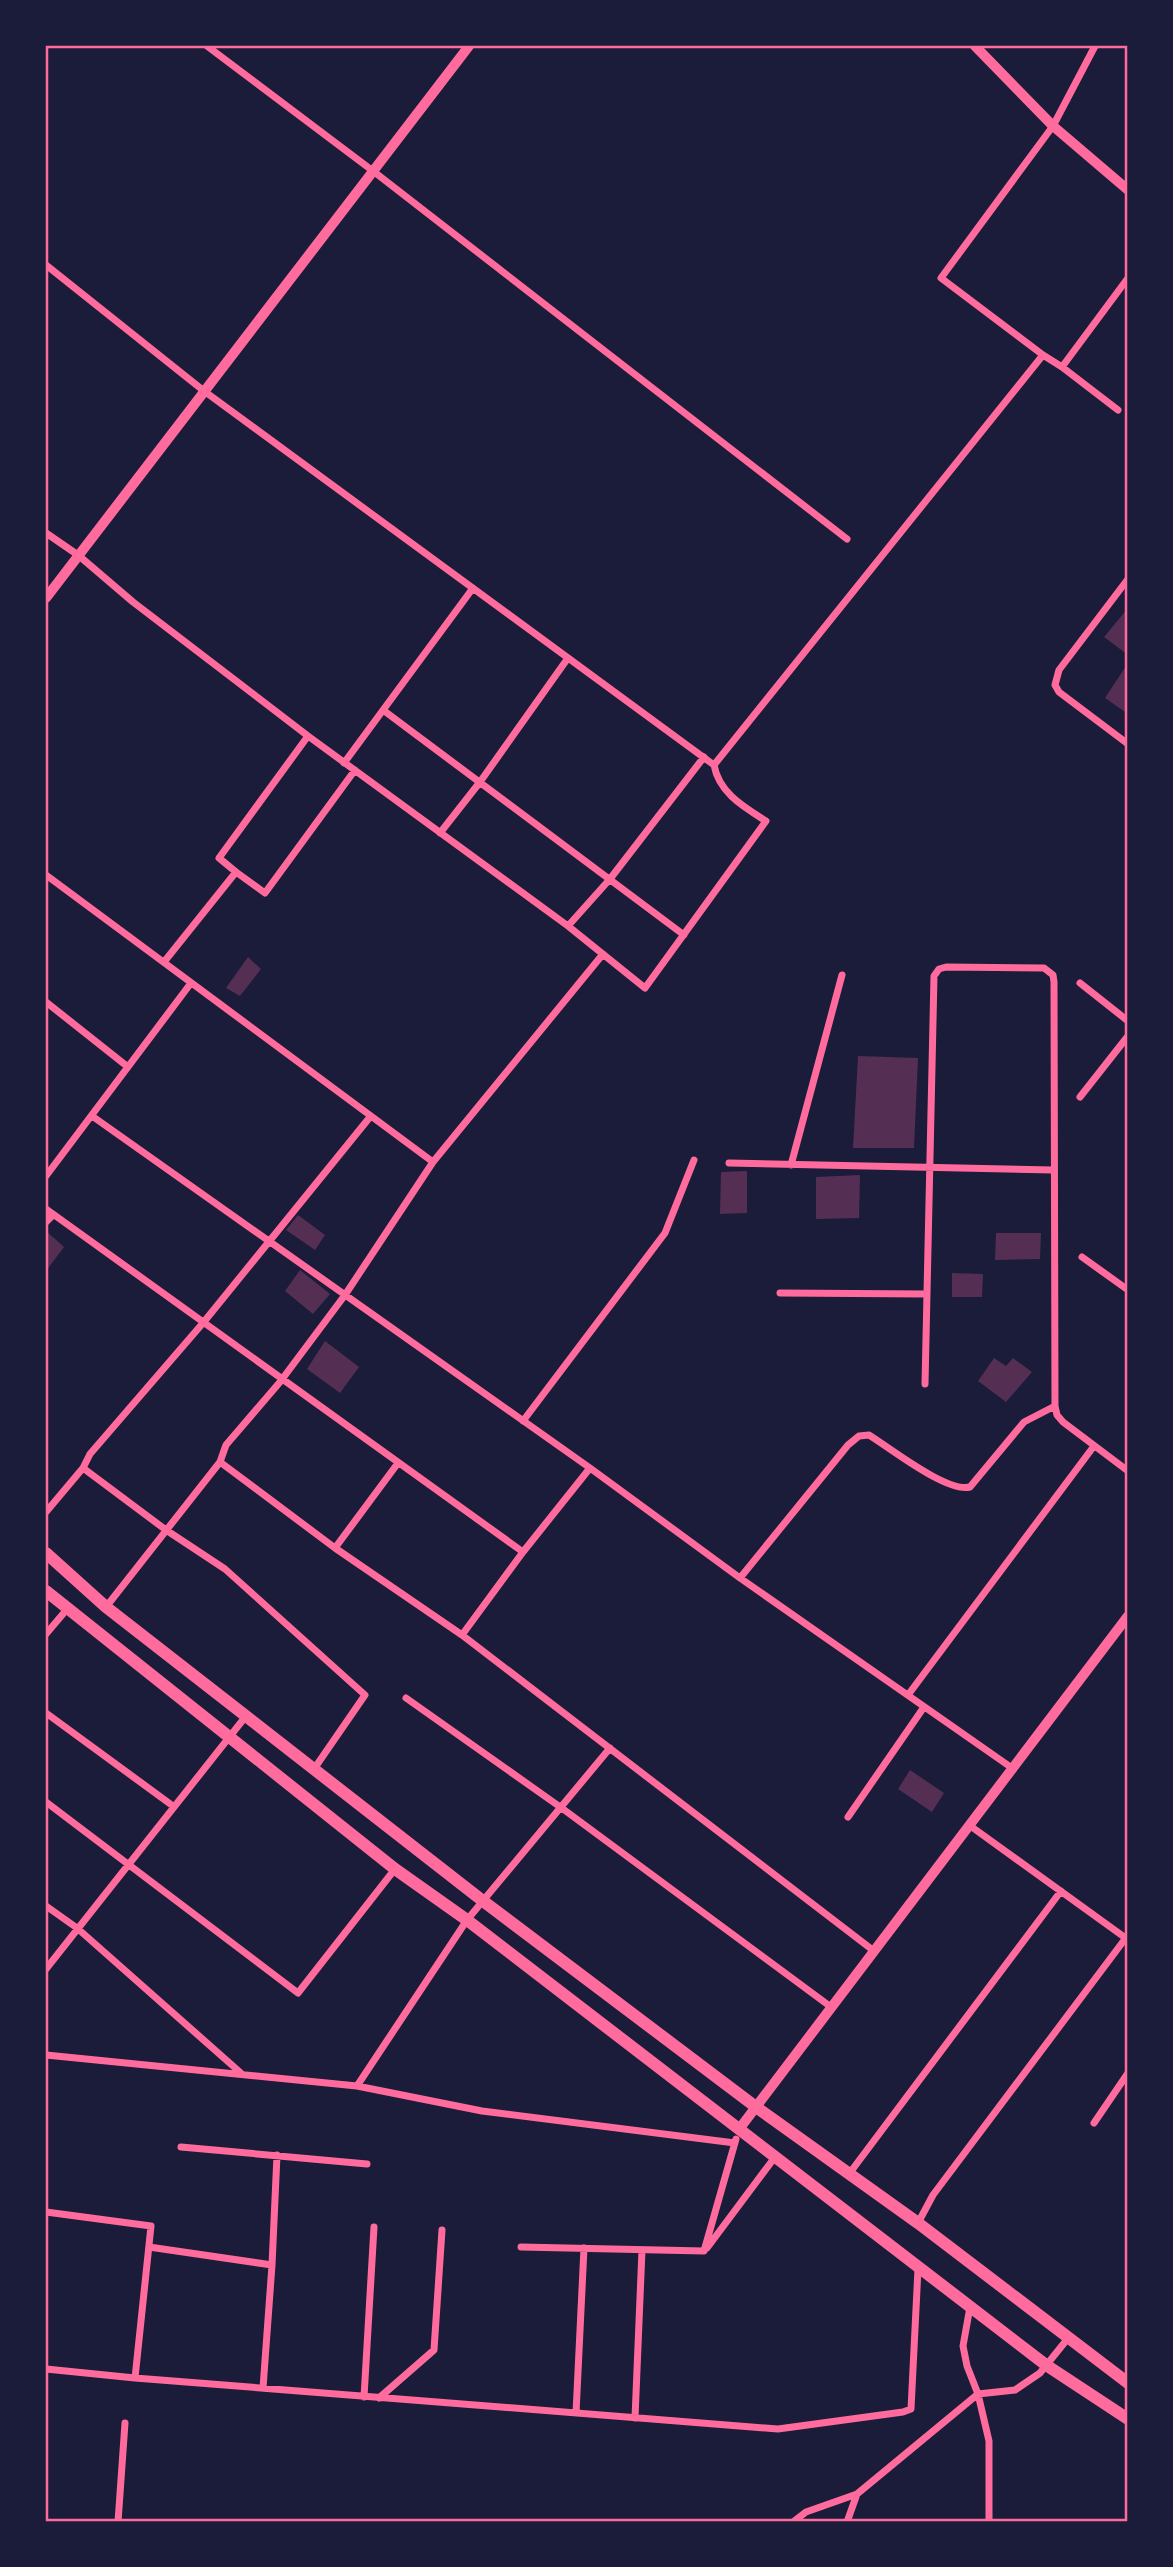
<svg xmlns="http://www.w3.org/2000/svg" width="1173" height="2567" viewBox="0 0 1173 2567" font-family="'Asap Condensed',sans-serif">
	<rect width="100%" height="100%" fill="#1b1b3a"/>
	<path fill="#542f53" d="M1128 608V655L1104 637Z
		M1128 663V714L1105 698Z
		M248 957 261 969 240 996 226 988Z
		M858 1056 918 1058 914 1148H853Z
		M747 1171V1213L720 1214 721 1172Z
		M860 1175 859 1218 816 1219V1177Z
		M298 1215 325 1235 315 1250 286 1230Z
		M46 1231 64 1247 46 1271Z
		M996 1233H1041L1040 1259 995 1260Z
		M300 1270 330 1294 313 1314 285 1291Z
		M952 1273 983 1274 982 1297H952Z
		M325 1341 359 1367 340 1393 307 1369Z
		M994 1358 1006 1366 1013 1358 1032 1372 1006 1402 978 1381Z
		M910 1770 944 1793 932 1812 898 1789Z"/>
	<g fill="none" stroke-linecap="round" stroke-linejoin="round">
		<path stroke="#ff6b9d" stroke-width="7" d="M207 46 373 171 847 539
			M46 265 204 391 714 765 1043 355 1062 367 1128 278
			M1043 355 941 278 1053 126 1095 46
			M1062 367 1118 410
			M46 533 78 555 133 602 308 736 568 926 645 988 766 821C744 807 719 793 714 765
			M1128 579 1059 670 1055 685 1059 692 1128 744
			M383 710 684 935
			M344 763 473 588
			M440 833 480 782 568 658
			M236 872 265 893 355 770
			M46 875 433 1162
			M568 926 610 879 704 757
			M164 962 236 872 219 858 308 736
			M1080 983 1128 1021
			M46 1002 128 1067
			M1080 1097 1128 1036
			M92 1116 590 1468
			M729 1163 1053 1170
			M791 1165 842 975
			M46 1176 191 983
			M46 1209 523 1552
			M46 1222 53 1215
			M1082 1257 1128 1290
			M780 1293 927 1294
			M925 1384 934 976 939 969 946 967 1044 968 1053 975 1054 982 1055 1406 1057 1415 1063 1422 1128 1471
			M523 1421 665 1233 694 1160
			M220 1462 335 1548 462 1635
			M83 1468 166 1530 225 1569 365 1695 314 1769
			M46 1512 83 1468 90 1454 203 1323 370 1117
			M335 1548 398 1463
			M740 1578 848 1445 859 1436 869 1435C890 1448 947 1493 970 1487L1024 1422 1055 1406
			M106 1607 220 1462 226 1445 280 1382 345 1295 433 1162 603 954
			M46 1634 68 1608
			M908 1695 1094 1446
			M406 1698 563 1809 831 2007
			M46 1713 173 1806
			M610 1748 467 1920 357 2086 482 2111 735 2143
			M46 1802 298 1993 395 1869
			M848 1817 924 1707
			M969 1825 1127 1939
			M46 1906 77 1928 242 2074
			M874 1951 462 1635 523 1552 590 1468 740 1578 1012 1768
			M46 1969 246 1716
			M46 2055 357 2086
			M1094 2123 1128 2073
			M181 2147 367 2164
			M849 2174 1061 1891
			M46 2212 151 2226 135 2378
			M918 2223 933 2195 1128 1935
			M149 2247 272 2265 263 2388
			M521 2247 704 2251
			M707 2248 775 2157
			M704 2251 736 2139
			M272 2265 277 2155
			M970 2307 963 2346 967 2366 978 2394 989 2441V2522
			M46 2369 135 2378 778 2429 903 2412 911 2409 918 2269
			M364 2397 374 2227
			M379 2398 434 2350 442 2230
			M576 2413 584 2248
			M635 2418 642 2250
			M118 2522 125 2423
			M793 2522 806 2512 857 2494
			M847 2522 857 2494 978 2394 1015 2390 1040 2373 1069 2337"/>
		<path stroke="#ff6b9d" stroke-width="10" d="M975 46 1053 126 1128 190
			M46 598 469 46
			M740 2128 1128 1616"/>
		<path stroke="#ff6b9d" stroke-width="12" d="M46 1553 106 1607 483 1901 756 2107 918 2223 1128 2383
			M46 1591 395 1869 467 1920 1046 2365 1128 2419"/>
	</g>
	<rect width="1173" height="2567" fill="none" stroke="#1b1b3a" stroke-width="94"/>
	<rect x="47" y="47" width="1079" height="2473" fill="none" stroke="#ff6b9d" stroke-width="2.5"/>
</svg>
